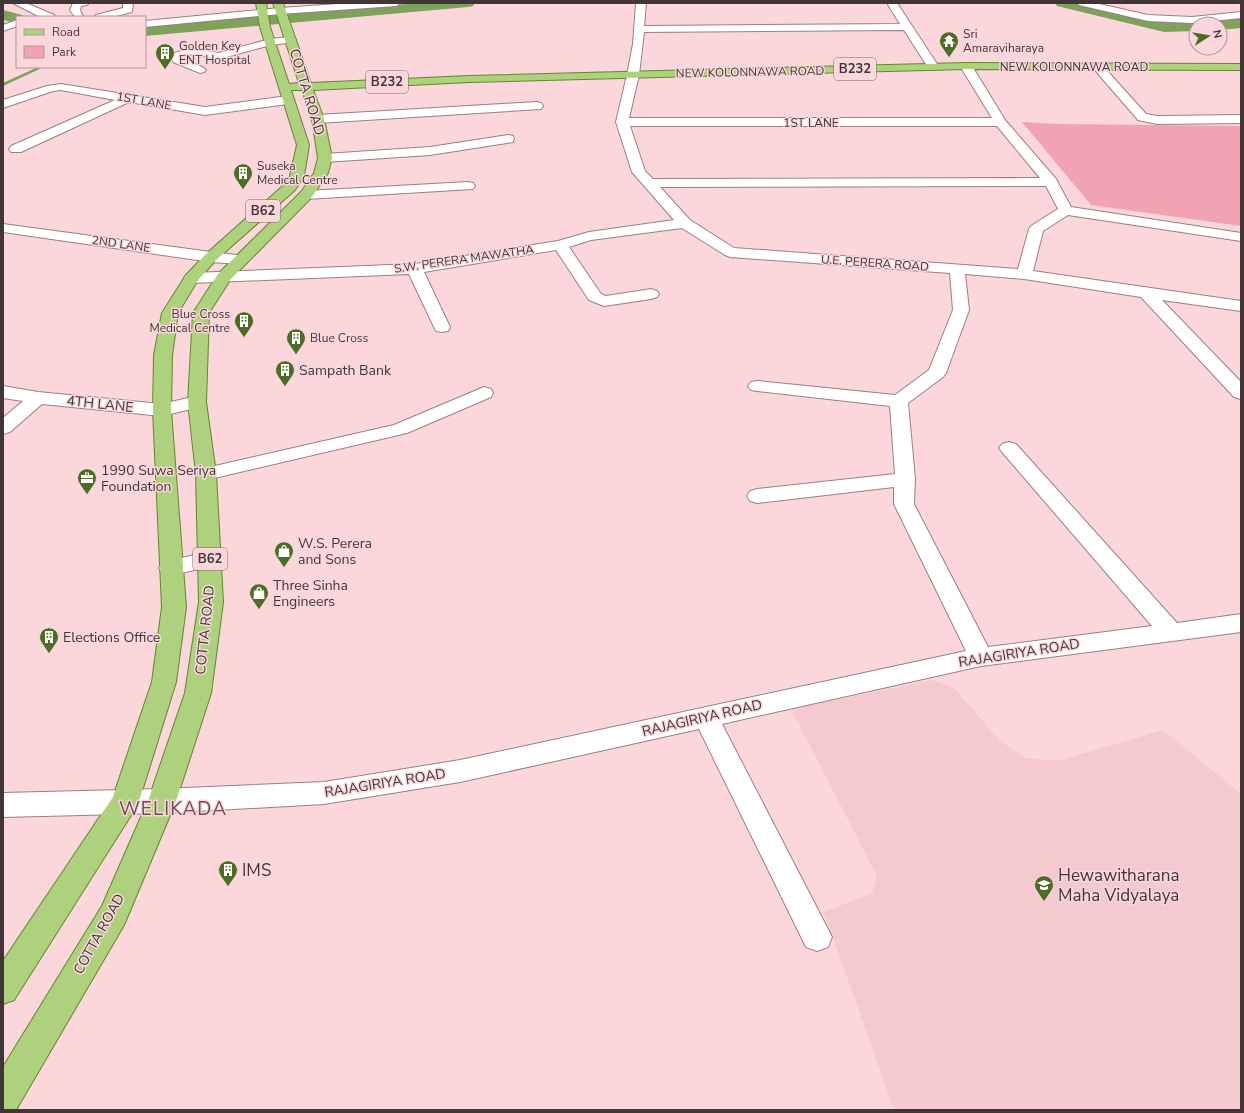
<svg xmlns="http://www.w3.org/2000/svg" width="1244" height="1113" viewBox="0 0 1244 1113" font-family="'Nunito Sans',sans-serif">
	<rect width="100%" height="100%" fill="#fbd7dc"/>
	<path fill="#f4c9d0" d="M933 680 955 689 999 740 1025 758 1058 761 1163 730 1241 794V1110H896L892 1104 824 912 872 893 877 876 791 709Z"/>
	<path fill="#f1a3b1" d="M1022 122 1057 124 1241 126V226L1091 205Z"/>
	<g fill="none" stroke-linecap="round" stroke-linejoin="round">
		<path fill="#7ea259" fill-rule="evenodd" d="M38 67H44L3 86V83Z"/>
		<path fill="#7ea259" fill-rule="evenodd" d="M417 3H475L473 6 468 7 145 36V26Z
			M1055 3H1081L1164 22 1196 21 1202 24H1196V31L1164 32 1057 6Z
			M3 10 22 15 24 17H17V23L3 20Z
			M1241 18V28L1220 30V24H1213L1215 22Z"/>
		<defs>
			<path id="minor" d="M13 3H26L54 15 55 17H40Z
				M73 3H89L87 5 81 6 80 10 83 17H75L70 10Z
				M123 3H133L132 12 112 17H95L96 15 123 8Z
				M353 3H401L396 6 280 14 145 27V21L280 8Z
				M636 3H646L644 26 900 24 887 3H897L939 67 937 69H929L904 30 644 32 639 75 629 118H992L960 66 966 63 972 66 1005 120 1056 179 1071 207 1241 233V241L1068 215 1043 231 1033 271 1241 301V311L1162 300 1241 382V399L1234 397 1141 297 1024 279 965 274 969 310 946 373 943 377 908 403 915 479 914 504 988 647 1152 626 1002 452 999 448 1002 444 1009 442 1016 444 1177 623 1241 614V632L981 666 722 724 832 937 828 947 817 951 806 947 699 729 460 782 324 804 162 813 3 817V793L162 789 324 782 460 760 966 651 894 504V487L757 503 750 501 747 496 750 491 757 489 895 474 890 406 757 391 751 390 748 386 751 382 757 381 895 395 929 370 953 310 950 273 730 257 725 255 682 228 591 240 569 247 601 294 606 296 651 289 657 291 659 294 657 297 651 299 604 306 589 300 556 250 424 272 450 327 448 331 442 332 436 331 434 327 409 274 192 283 186 281 184 278 186 275 192 273 415 264 558 241 589 232 674 220 632 172 616 122 627 75 633 44ZM630 126H997L1040 178 653 179 645 171ZM1046 186 1058 209 1031 226 1029 229 1018 269 734 248 690 220 660 187Z
				M1077 3H1095L1148 15 1192 17 1241 12V18L1192 23 1148 21 1079 5Z
				M17 20V26L3 31V25Z
				M291 37 295 38 296 40 295 42 271 45 219 59 191 54 182 58 204 68 206 70 204 72 200 73 173 62 171 56 172 54 190 48 219 53 270 39Z
				M1098 64 1102 65 1146 114 1157 116 1241 115V123L1157 124 1138 120 1094 69 1092 67Z
				M61 84 205 107 288 96 292 97 294 100 292 103 288 104 205 115 129 102 21 152H11L9 149 11 146 115 100 61 90 53 91 3 108V100L47 86Z
				M537 102 541 103 543 106 541 109 318 123 314 122 312 119 314 116 318 115Z
				M508 135 513 136 514 139 513 142 430 155 325 162 320 161 318 158 320 155 325 154 430 147Z
				M468 182 473 183 475 186 473 189 306 199 301 198 299 195 301 192 306 191Z
				M3 224 211 252 245 256 248 259 245 262 240 264 211 262 3 232Z
				M3 386 38 392 162 404 197 396 204 398 206 402 204 406 162 416 42 404 10 432 3 434V418L23 401 3 398Z
				M484 387 491 389 493 393 491 397 407 433 206 480 199 478 196 474 199 470 206 468 394 425Z
				M210 551 218 554 221 559 218 564 170 576 162 573 159 568 162 563Z"/>
			<path id="major" d="M256 3H266L270 27 289 84 299 83 273 3H283L311 83 469 76 966 63 1241 64V70L966 69 469 82 313 90 324 119 332 158 328 173 311 198 230 280 209 313 206 402 216 474 223 602 211 693 176 801 124 925 16 1110H3V1067L102 906 148 801 185 693 199 602 196 474 188 402 193 313 218 274 301 192 314 173 318 158 312 119 302 90H291L309 145 304 176 295 190 216 260 198 280 178 313 172 355 171 410 186 607 176 682 139 801 135 809 14 1000 3 1004V961L113 797 152 682 162 607 153 410 154 355 162 313 186 275 206 254 285 184 290 176 297 145 260 27Z"/>
		</defs>
		<use href="#minor" stroke="#9d7d82" stroke-width="2"/>
		<use href="#major" stroke="#64872b" stroke-width="2"/>
		<use href="#minor" fill="#fff" fill-rule="evenodd"/>
		<use href="#major" fill="#add17c" fill-rule="evenodd"/>
	</g>
	<defs>
		<symbol id="temple-pin" viewBox="-11 -11 22 30"><path d="M0 17L-7.5 6A9.5 9.5 0 1 1 7.5 6Z" fill="#4b6d24" stroke="#fbd7dc"/><path d="M0-6L5-2H3V0L6.5 2.5H4V6H1.5V3h-3V6H-4V2.5H-6.5L-3 0V-2H-5Z" fill="#fff"/></symbol>
		<symbol id="building-pin" viewBox="-11 -11 22 30"><path d="M0 17L-7.5 6A9.5 9.5 0 1 1 7.5 6Z" fill="#4b6d24" stroke="#fbd7dc"/><path d="M-4-6H4V6H1V3H-1V6H-4ZM-2.5-4.3h1.7v1.8h-1.7ZM.8-4.3h1.7v1.8H.8ZM-2.5-1h1.7V.8h-1.7ZM.8-1h1.7V.8H.8Z" fill="#fff"/></symbol>
		<symbol id="office-pin" viewBox="-11 -11 22 30"><path d="M0 17L-7.5 6A9.5 9.5 0 1 1 7.5 6Z" fill="#4b6d24" stroke="#fbd7dc"/><path d="M-6-3h4V-5.5h4V-3h4V5H-6ZM-1-4.5V-3h2v-1.5ZM-6 0V1H6V0Z" fill="#fff"/></symbol>
		<symbol id="shop-pin" viewBox="-11 -11 22 30"><path d="M0 17L-7.5 6A9.5 9.5 0 1 1 7.5 6Z" fill="#4b6d24" stroke="#fbd7dc"/><path d="M-5-2.5h2.3a2.7 3.5 0 0 1 5.4 0H5L5.5 6h-11ZM-1.5-2.5h3a1.5 2.3 0 0 0-3 0Z" fill="#fff"/></symbol>
		<symbol id="school-pin" viewBox="-11 -11 22 30"><path d="M0 17L-7.5 6A9.5 9.5 0 1 1 7.5 6Z" fill="#4b6d24" stroke="#fbd7dc"/><path d="M0-5L7-2L0 1L-7-2ZM-4 1L0 2.5L4 1V4Q0 6-4 4Z" fill="#fff"/></symbol>
	</defs>
	<g fill-rule="evenodd">
		<use href="#temple-pin" x="938" y="30" width="22" height="30"/>
		<use href="#building-pin" x="154" y="42" width="22" height="30"/>
		<use href="#building-pin" x="232" y="162" width="22" height="30"/>
		<use href="#building-pin" x="233" y="310" width="22" height="30"/>
		<use href="#building-pin" x="285" y="327" width="22" height="30"/>
		<use href="#building-pin" x="274" y="359" width="22" height="30"/>
		<use href="#office-pin" x="76" y="467" width="22" height="30"/>
		<use href="#shop-pin" x="273" y="540" width="22" height="30"/>
		<use href="#shop-pin" x="248" y="582" width="22" height="30"/>
		<use href="#building-pin" x="38" y="626" width="22" height="30"/>
		<use href="#building-pin" x="217" y="859" width="22" height="30"/>
		<use href="#school-pin" x="1033" y="874" width="22" height="30"/>
	</g>
	<g text-anchor="middle" dominant-baseline="central" stroke-width="3" stroke-linejoin="round" paint-order="stroke">
		<g font-size="12" fill="#423537" stroke="#fbd7dc" text-anchor="start">
			<text x="963" y="34">Sri<tspan x="963" dy="14">Amaraviharaya</tspan></text>
			<text x="179" y="46">Golden Key<tspan x="179" dy="14">ENT Hospital</tspan></text>
			<text x="257" y="166">Suseka<tspan x="257" dy="14">Medical Centre</tspan></text>
			<text x="230" y="314" text-anchor="end">Blue Cross<tspan x="230" dy="14">Medical Centre</tspan></text>
			<text x="310" y="338">Blue Cross</text>
		</g>
		<g font-size="12" fill="#423537" stroke="#fbd7dc">
			<text x="1074" y="67">NEW KOLONNAWA ROAD</text>
			<text transform="translate(750 72) rotate(-1)">NEW KOLONNAWA ROAD</text>
			<text transform="translate(144 101) rotate(10)">1ST LANE</text>
			<text x="811" y="123">1ST LANE</text>
			<text transform="translate(121 244) rotate(8)">2ND LANE</text>
			<text transform="translate(464 259) rotate(-8)">S.W. PERERA MAWATHA</text>
			<text transform="translate(875 263) rotate(4)">U.E. PERERA ROAD</text>
		</g>
		<g fill="#fbd7dc" stroke="#7a6668" stroke-width="1">
			<rect x="834" y="58" width="42" height="22" rx="3"/>
			<rect x="366" y="71" width="42" height="22" rx="3"/>
			<rect x="246" y="200" width="34" height="22" rx="3"/>
			<rect x="193" y="548" width="34" height="22" rx="3"/>
		</g>
		<g font-size="13" font-weight="bold" fill="#423537">
			<text x="855" y="69">B232</text>
			<text x="387" y="82">B232</text>
			<text x="263" y="211">B62</text>
			<text x="210" y="559">B62</text>
		</g>
		<g font-size="14" fill="#423537" stroke="#fbd7dc">
			<text transform="translate(307 92) rotate(73)">COTTA ROAD</text>
			<text transform="translate(100 404) rotate(6)">4TH LANE</text>
			<text transform="translate(205 630) rotate(-84)">COTTA ROAD</text>
			<text transform="translate(1019 653) rotate(-9)">RAJAGIRIYA ROAD</text>
			<text transform="translate(702 718) rotate(-13)">RAJAGIRIYA ROAD</text>
			<text transform="translate(385 783) rotate(-9)">RAJAGIRIYA ROAD</text>
			<text transform="translate(99 934) rotate(-61)">COTTA ROAD</text>
		</g>
		<g font-size="14" fill="#423537" stroke="#fbd7dc" text-anchor="start">
			<text x="299" y="370">Sampath Bank</text>
			<text x="101" y="470">1990 Suwa Seriya<tspan x="101" dy="16">Foundation</tspan></text>
			<text x="298" y="543">W.S. Perera<tspan x="298" dy="16">and Sons</tspan></text>
			<text x="273" y="585">Three Sinha<tspan x="273" dy="16">Engineers</tspan></text>
			<text x="63" y="637">Elections Office</text>
		</g>
		<g font-size="17" fill="#423537" stroke="#fbd7dc" text-anchor="start">
			<text x="242" y="870">IMS</text>
			<text x="1058" y="875">Hewawitharana<tspan x="1058" dy="20">Maha Vidyalaya</tspan></text>
		</g>
		<g font-size="19" letter-spacing="1" fill="#6c4e53" stroke="#fbd7dc">
			<text x="173" y="809">WELIKADA</text>
		</g>
	</g>
	<rect width="1244" height="1113" fill="none" stroke="#423537" stroke-width="8"/>
	<rect x="16" y="16" width="130" height="52" fill="#fbd7dc" stroke="#b1969a"/>
	<rect x="24" y="29" width="20" height="6" fill="#add17c" stroke="#b1969a"/>
	<text x="52" y="36" font-size="12" fill="#423537">Road</text>
	<rect x="24" y="46" width="20" height="12" fill="#f1a3b1" stroke="#b1969a"/>
	<text x="52" y="56" font-size="12" fill="#423537">Park</text>
	<g transform="translate(1208 36) rotate(78)"><circle r="19" fill="#fbd7dc" stroke="#b1969a"/>
	<path d="M0-3L7 15L0 10L-7 15Z" fill="#4b6d24"/>
	<text y="-6" font-size="11" font-weight="bold" text-anchor="middle" fill="#423537">N</text>
	</g>
</svg>
